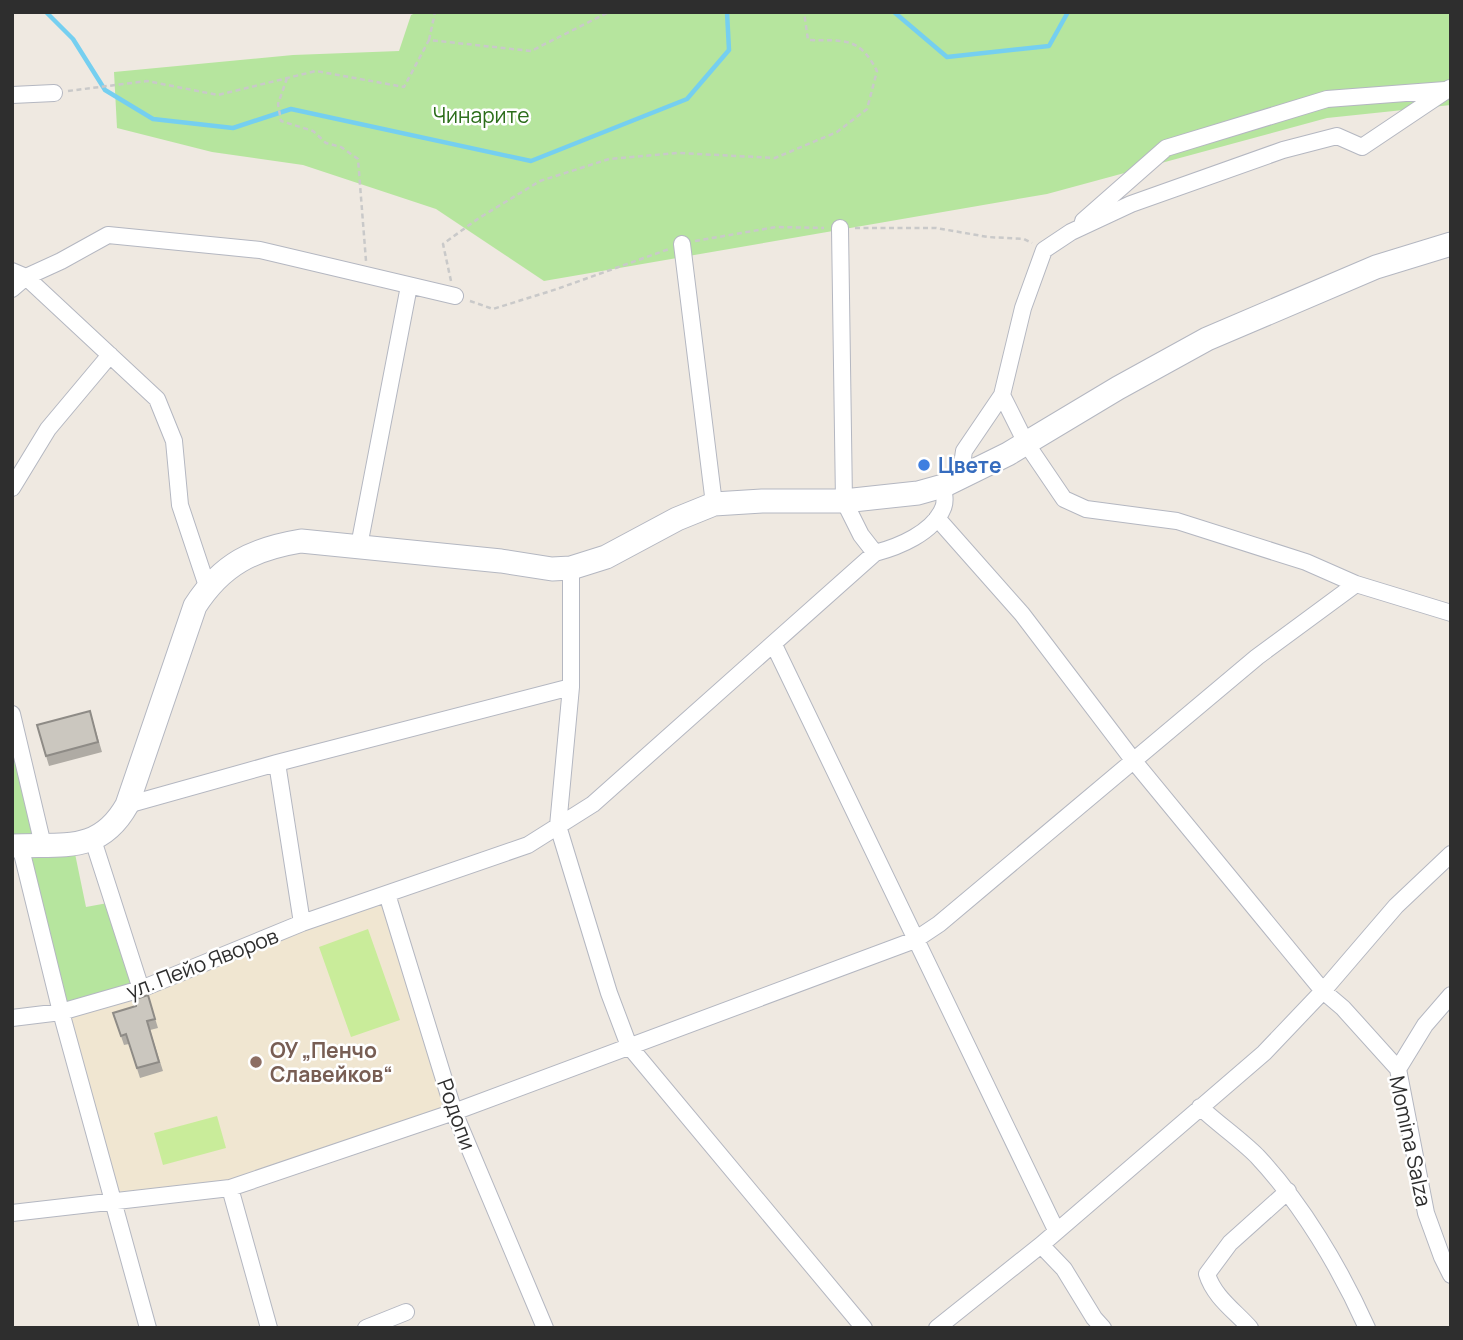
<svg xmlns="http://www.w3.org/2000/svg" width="1463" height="1340" viewBox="0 0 1463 1340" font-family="Manrope,sans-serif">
	<rect width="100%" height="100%" fill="#efe9e1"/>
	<path fill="#f0e6d1" d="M387 894 454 1112 230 1188 112 1201 61 1012Z"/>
	<path fill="#b6e59e" d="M418 12H1451V105L1327 118 1047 194 544 281 436 209 303 165 212 152 117 128 114 72 293 55 399 51 411 15Z
		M12 714 43 845 73 844 86 907 113 902 141 989 61 1012 12 846Z"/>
	<path fill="#c9ec9a" d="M368 929 400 1020 351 1037 319 947Z
		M217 1116 226 1148 163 1165 154 1133Z"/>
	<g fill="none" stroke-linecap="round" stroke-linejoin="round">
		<path stroke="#75cff0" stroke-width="4.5" d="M46 12 73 39 105 90 153 119 233 128 291 109 531 161 687 99 729 50 727 12
			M894 12 947 57 1049 46 1068 12"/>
		<defs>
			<path id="street" d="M1450 88 1362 147 1337 136 1283 150 1131 204 1071 232 1044 250 1023 308 1002 395 1026 443 1064 499 1086 509 1177 521 1306 562 1356 584 1451 613
				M12 95 54 93
				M1083 221 1166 148 1327 99 1445 90
				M840 228 844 501 861 535 875 553C898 547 933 533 943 508 946 502 944 493 943 486
				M682 244 714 504
				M12 271 26 277 157 399 174 441 180 505 207 586
				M12 289 26 277 61 261 108 235 260 250 455 296
				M960 478 964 451 1002 395
				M12 488 48 429 110 355
				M937 518 1022 614 1133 760 1323 991 1343 1008 1398 1069 1426 1213 1442 1257 1451 1275
				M359 546 409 286
				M571 568V687L558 826 609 993 629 1046 864 1328
				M774 645 1056 1230
				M12 714 43 845
				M277 763 302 923
				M127 805 277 763 571 687
				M93 840 141 989
				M20 845 61 1012 148 1328
				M387 894 454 1112 545 1328
				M12 1018 61 1012 141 989 302 923 528 845 593 804 875 553
				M1398 1069 1425 1025 1451 995
				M1200 1107C1218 1124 1240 1139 1257 1156 1302 1204 1340 1268 1367 1328
				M230 1188 269 1328
				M12 1213 230 1188 454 1112 915 940 939 924 1257 657 1356 584
				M1041 1245 1064 1269 1094 1318 1103 1328
				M366 1328 406 1312
				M937 1328 1041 1245 1264 1053 1323 991 1396 906 1451 854
				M1250 1328C1235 1311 1214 1297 1207 1274L1230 1243 1288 1191"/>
			<path id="secondary" d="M12 846C61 843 99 855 127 805L195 606C222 564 253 549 301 541L501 561 552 569 571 568 606 557 677 519 714 504 762 501H844L918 493 943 486 1008 454 1118 388 1207 339 1376 267 1451 244"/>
		</defs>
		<use href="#street" stroke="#b4b7c1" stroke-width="18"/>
		<use href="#secondary" stroke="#b4b7c1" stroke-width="25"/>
		<path stroke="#c9c9c9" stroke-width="2.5" stroke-dasharray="5 3.5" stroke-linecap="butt" d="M429 40 435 12
			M287 78 278 104 281 121 313 131 326 143 341 147 358 159 366 261
			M68 91 147 81 218 95 316 71 404 87 429 40 531 51 609 12
			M855 228H936L988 237 1024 239 1032 243
			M695 241 776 227 824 228
			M451 281 443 244 479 218 540 181 609 159 678 153 775 158 837 132 867 109 877 71C859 36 844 41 808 40L804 12
			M470 301 493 309 557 289 669 249"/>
		<use href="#street" stroke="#fff" stroke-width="16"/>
		<use href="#secondary" stroke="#fff" stroke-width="23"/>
	</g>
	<path fill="#afaba4" d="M90 711 102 752 49 766 46 756Z
		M148 995 158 1028 150 1030 163 1071 140 1078 129 1044 124 1045 113 1013 136 1006Z"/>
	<path fill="#cbc7bf" stroke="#8e8b86" stroke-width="2" d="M90 711 98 742 46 756 37 725Z
		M148 995 155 1019 147 1021 159 1062 137 1068 126 1034 121 1036 113 1013 136 1006V999Z"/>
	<circle fill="#3f7fe0" stroke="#fff" stroke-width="2.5" cx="924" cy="465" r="7"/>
	<circle fill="#8d6e63" stroke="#fff" stroke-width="2.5" cx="256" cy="1062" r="7"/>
	<g text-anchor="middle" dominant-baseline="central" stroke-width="5" stroke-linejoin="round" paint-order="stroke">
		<g font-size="21" fill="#2c6e1b" stroke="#fff">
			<text x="481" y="115">Чинарите</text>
		</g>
		<g font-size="21" font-weight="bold" fill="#366cbe" stroke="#fff" text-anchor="start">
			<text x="938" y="465">Цвете</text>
		</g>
		<g font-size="21" fill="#2e2e2e" stroke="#fff">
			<text transform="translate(202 963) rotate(-21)">ул. Пейо Яворов</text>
			<text transform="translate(457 1114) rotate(70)">Родопи</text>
			<text transform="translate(1411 1141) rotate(78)">Momina Salza</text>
		</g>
		<g font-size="21" font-weight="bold" fill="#785e54" stroke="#fff" text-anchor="start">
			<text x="270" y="1050">ОУ „Пенчо<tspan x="270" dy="24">Славейков“</tspan></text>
		</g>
	</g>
	<rect width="1463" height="1340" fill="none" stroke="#2e2e2e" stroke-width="28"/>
</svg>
